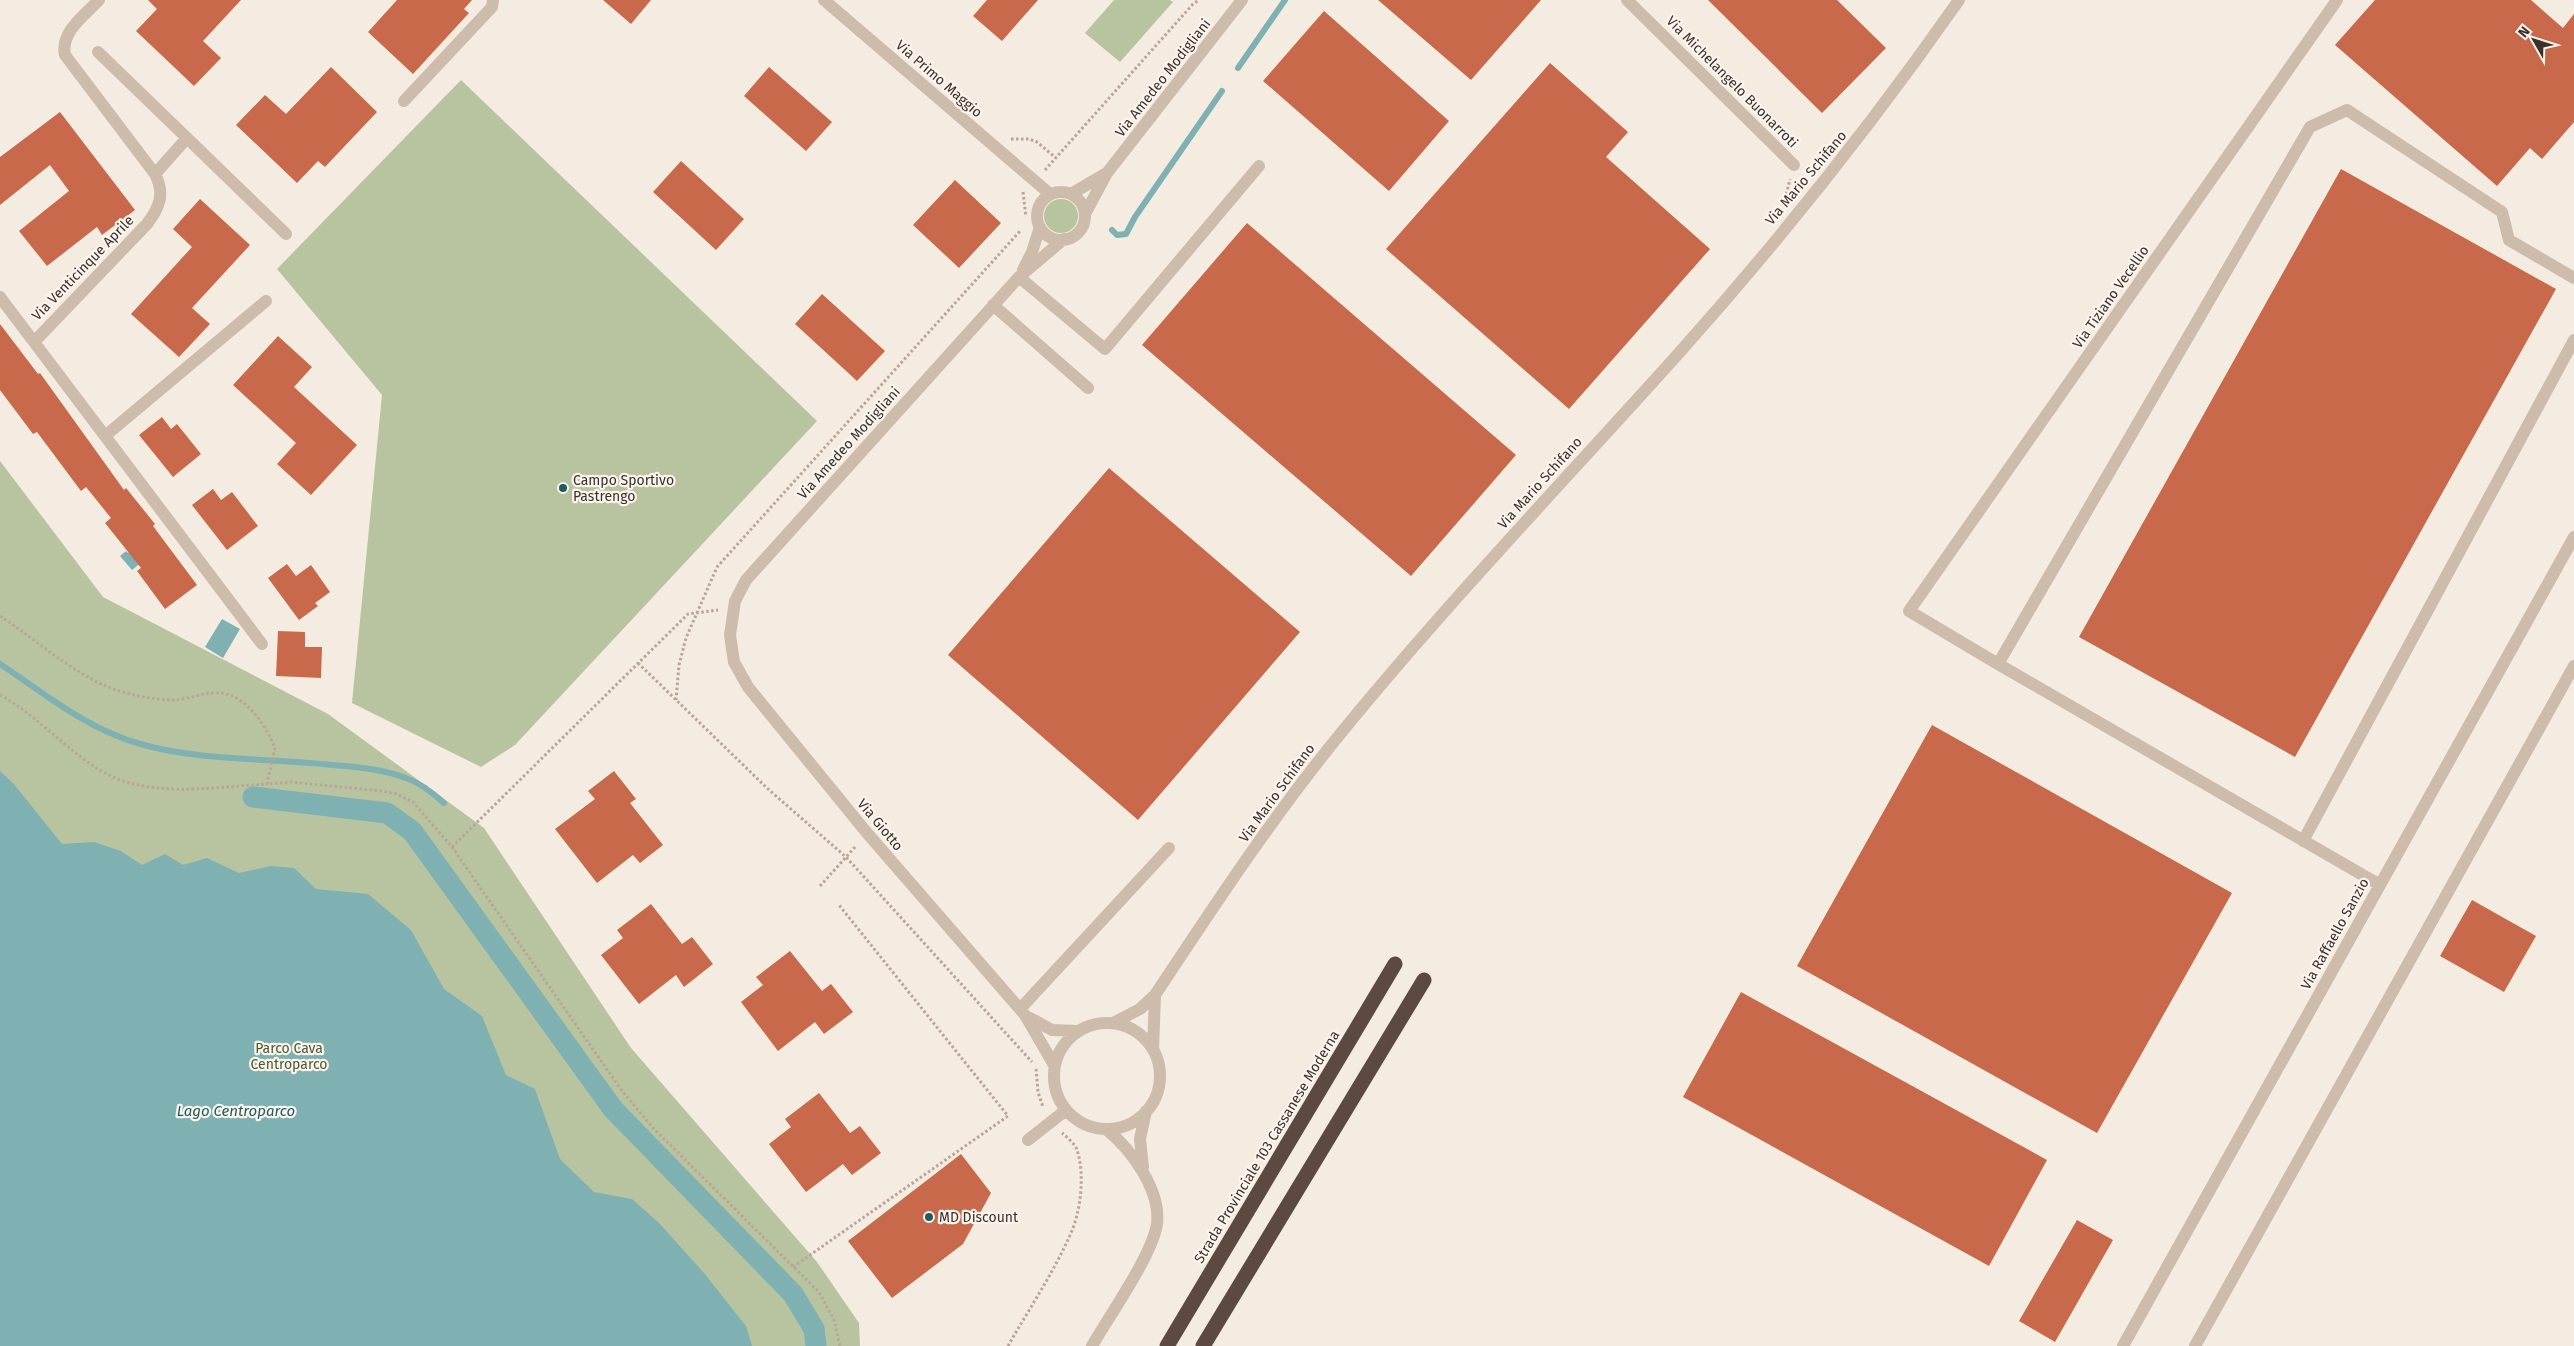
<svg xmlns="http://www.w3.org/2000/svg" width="2574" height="1346" viewBox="0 0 2574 1346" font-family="'Fira Sans',sans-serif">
	<rect width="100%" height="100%" fill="#f4ebe1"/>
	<path fill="#b8c4a0" d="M1114 0H1170L1173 2 1120 62 1085 33Z
		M461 80 817 421 515 745 481 767 352 703 382 395 277 269Z
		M1044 216a17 17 0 1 1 34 0a17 17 0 1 1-34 0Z
		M0 461 103 597 328 714 484 828 631 1048 817 1262 859 1323 860 1346H0Z"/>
	<path fill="#7fb0b2" d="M149 536 159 548 132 570 120 556 126 551 128 553Z
		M222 619 240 629 223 658 205 647Z
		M0 771 13 783 62 844 94 842 121 851 142 865 165 854 183 865 207 858 239 873 271 866 294 868 316 889 368 894 411 930 444 989 482 1016 506 1075 535 1089 560 1159 594 1192 632 1199 659 1223 704 1273 746 1326 752 1346H0Z"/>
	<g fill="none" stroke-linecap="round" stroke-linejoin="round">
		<path stroke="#7fb0b2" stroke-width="6" d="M1238 68 1285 0
			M1112 230 1117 235 1126 234 1135 217 1222 91
			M0 664C45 694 87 729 140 744 201 761 269 758 332 765 357 767 383 769 406 778 420 783 433 793 444 803"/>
		<path stroke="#7fb0b2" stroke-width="21" d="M253 797 387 813 412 831 613 1109 793 1294 814 1329 816 1346"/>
	</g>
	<path fill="#c8694b" d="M148 0H241L203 41 221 58 194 86 136 31 157 9Z
		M397 0H472L464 9 469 13 413 74 368 32Z
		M603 0H651L631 24Z
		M987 0H1038L1002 41 973 16Z
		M1378 0H1541L1471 80Z
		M1708 0H1837L1886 48 1822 113Z
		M2375 0H2531L2563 28 2574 14V122L2542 159 2530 148 2497 186 2335 45Z
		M1324 11 1449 121 1389 191 1263 81Z
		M1550 63 1628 132 1606 157 1710 249 1569 409 1386 249Z
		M331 67 377 112 325 167 318 161 297 183 236 125 265 95 286 114Z
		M769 67 832 122 806 151 744 96Z
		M60 112 135 210 102 235 97 227 47 266 19 231 69 191 50 165 0 205V157Z
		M681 161 744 219 716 250 653 192Z
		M2341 169 2556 289 2295 757 2079 637Z
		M955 180 1001 223 959 268 913 225Z
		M200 199 250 245 192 308 210 324 179 357 131 314 192 247 173 229Z
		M1247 223 1516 455 1411 576 1142 345Z
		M822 294 885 351 857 381 795 324Z
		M0 324 38 374 40 373 124 490 126 488 155 524 153 526 197 585 165 609 137 571 141 568 105 523 111 518 86 487 81 491 37 432 33 434 0 390Z
		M278 336 312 367 294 387 357 445 311 495 277 464 296 443 233 385Z
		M162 417 171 429 177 424 201 454 173 477 139 435Z
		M1109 468 1300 632 1138 820 948 655Z
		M213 489 221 500 232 492 258 526 227 550 192 505Z
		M287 564 296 576 311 565 330 592 315 603 318 606 299 620 268 578Z
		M278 631 305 632V647H322L321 678 276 676Z
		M1932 725 2232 893 2097 1133 1797 966Z
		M614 771 636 799 630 803 663 845 640 863 633 855 597 883 555 829 595 799 588 791Z
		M2472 900 2536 936 2504 992 2440 956Z
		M651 904 682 944 692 937 713 964 684 987 676 975 639 1004 601 955 623 938 617 930Z
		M790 951 822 991 831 984 853 1012 824 1034 815 1022 778 1051 741 1002 763 985 756 977Z
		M1741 992 2047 1160 1989 1266 1683 1097Z
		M819 1093 850 1133 860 1126 881 1153 852 1175 843 1164 806 1192 769 1144 791 1127 785 1119Z
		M961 1154 991 1193 963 1244 892 1298 848 1241Z
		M2077 1220 2113 1240 2055 1342 2019 1321Z"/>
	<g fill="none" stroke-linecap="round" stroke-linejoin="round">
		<path stroke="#b9a596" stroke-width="3" stroke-dasharray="2.5 2.5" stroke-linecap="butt" d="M1011 139H1029L1037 142 1056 158
			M1045 170 1193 4 1199 0
			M1023 192 1026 217
			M1784 204 1790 179
			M0 616C36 640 69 670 108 687 127 695 151 699 172 700 188 700 205 691 221 693 247 696 266 726 275 748L267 784 291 782 381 791 397 794 413 802 452 847 622 1091 654 1129 819 1292 834 1320 840 1346
			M638 663 768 789 846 857 1032 1062
			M0 695C33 713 60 743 92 765 142 801 210 787 267 784
			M676 700 679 665 686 638 717 567 1021 230
			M452 847 688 614 718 610
			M820 886 856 846
			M1036 1069 1038 1092 1043 1107
			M793 1267 1008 1116 839 905
			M1008 1346C1029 1309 1054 1272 1071 1233 1081 1210 1085 1174 1077 1150 1075 1144 1067 1137 1062 1133"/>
		<path stroke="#cdbbac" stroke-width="12" d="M99 0C85 15 60 32 65 55L155 174C165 193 160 207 147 224L34 342 262 644
			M824 0 1050 194
			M1627 0 1794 165
			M98 52 187 138 155 174
			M404 101 492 7 493 0
			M187 138 286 234
			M1037 216a24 24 0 1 1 48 0a24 24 0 1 1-48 0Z
			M1071 194 1105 174
			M1085 214 1107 173 1242 0
			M1023 270 1032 252 1040 227
			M1019 277 1105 349 1259 166
			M0 297 34 342
			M993 305 1088 388
			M105 436 266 301
			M1998 664 1909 611 2337 0
			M2303 841 2574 340
			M2380 885 1998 664 2310 127 2347 110 2502 212 2509 240 2574 278
			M1020 1009 1169 848
			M1030 1018 1052 1030 1078 1031
			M1054 1076a53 53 0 1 1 106 0a53 53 0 1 1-106 0Z
			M1113 1023 1140 1009 1155 995C1214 906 1273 816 1341 733 1448 602 1566 479 1679 353 1779 241 1873 123 1959 0
			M1153 1050 1155 995
			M1054 1065 1025 1015 867 833 748 687 734 662 730 635 735 601 746 580 1019 277 1064 239
			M1028 1140 1066 1110
			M1143 1167 1140 1139 1146 1111
			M1092 1346C1109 1316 1152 1256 1157 1224 1161 1190 1131 1149 1106 1129
			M2123 1346 2574 537
			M2195 1346 2574 666"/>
		<path stroke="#5c4a42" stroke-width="15" d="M1167 1346 1395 964
			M1203 1346 1424 980"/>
	</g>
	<g fill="#1f5a5e" stroke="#fbf5ee" stroke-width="2">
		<circle cx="563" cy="488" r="5"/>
		<circle cx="929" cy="1217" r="5"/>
	</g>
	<g text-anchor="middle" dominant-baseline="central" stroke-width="4.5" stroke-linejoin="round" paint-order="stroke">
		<g font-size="14" fill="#3b302b" stroke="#fbf5ee">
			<text transform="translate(1163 78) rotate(-52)">Via Amedeo Modigliani</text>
			<text transform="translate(939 79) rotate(41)">Via Primo Maggio</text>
			<text transform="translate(1732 82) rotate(45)">Via Michelangelo Buonarroti</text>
			<text transform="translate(1806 178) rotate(-50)">Via Mario Schifano</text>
			<text transform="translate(83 268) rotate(-46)">Via Venticinque Aprile</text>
			<text transform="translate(2111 297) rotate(-55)">Via Tiziano Vecellio</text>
			<text transform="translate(849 443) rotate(-48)">Via Amedeo Modigliani</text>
			<text transform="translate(1540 483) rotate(-48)">Via Mario Schifano</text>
			<text transform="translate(1277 793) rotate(-54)">Via Mario Schifano</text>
			<text transform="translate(880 825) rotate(50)">Via Giotto</text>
			<text transform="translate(2335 934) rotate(-61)">Via Raffaello Sanzio</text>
			<text transform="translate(1267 1147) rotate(-59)">Strada Provinciale 103 Cassanese Moderna</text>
		</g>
		<g font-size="14" fill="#3b302b" stroke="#fbf5ee" text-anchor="start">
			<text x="573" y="480">Campo Sportivo<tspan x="573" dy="16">Pastrengo</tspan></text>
			<text x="939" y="1217">MD Discount</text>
		</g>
		<g font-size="14" fill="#4a5a2e" stroke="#fbf5ee">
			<text x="289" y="1048">Parco Cava<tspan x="289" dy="16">Centroparco</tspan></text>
		</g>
		<g font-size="15" font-style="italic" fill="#1f5a5e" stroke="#fbf5ee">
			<text x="236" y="1111">Lago Centroparco</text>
		</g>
	</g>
	<g transform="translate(2534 40) rotate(309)" stroke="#fbf5ee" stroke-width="4" paint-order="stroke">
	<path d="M0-4L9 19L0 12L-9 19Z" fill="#3b302b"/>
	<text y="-8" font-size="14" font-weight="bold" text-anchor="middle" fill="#3b302b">N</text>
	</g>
</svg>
